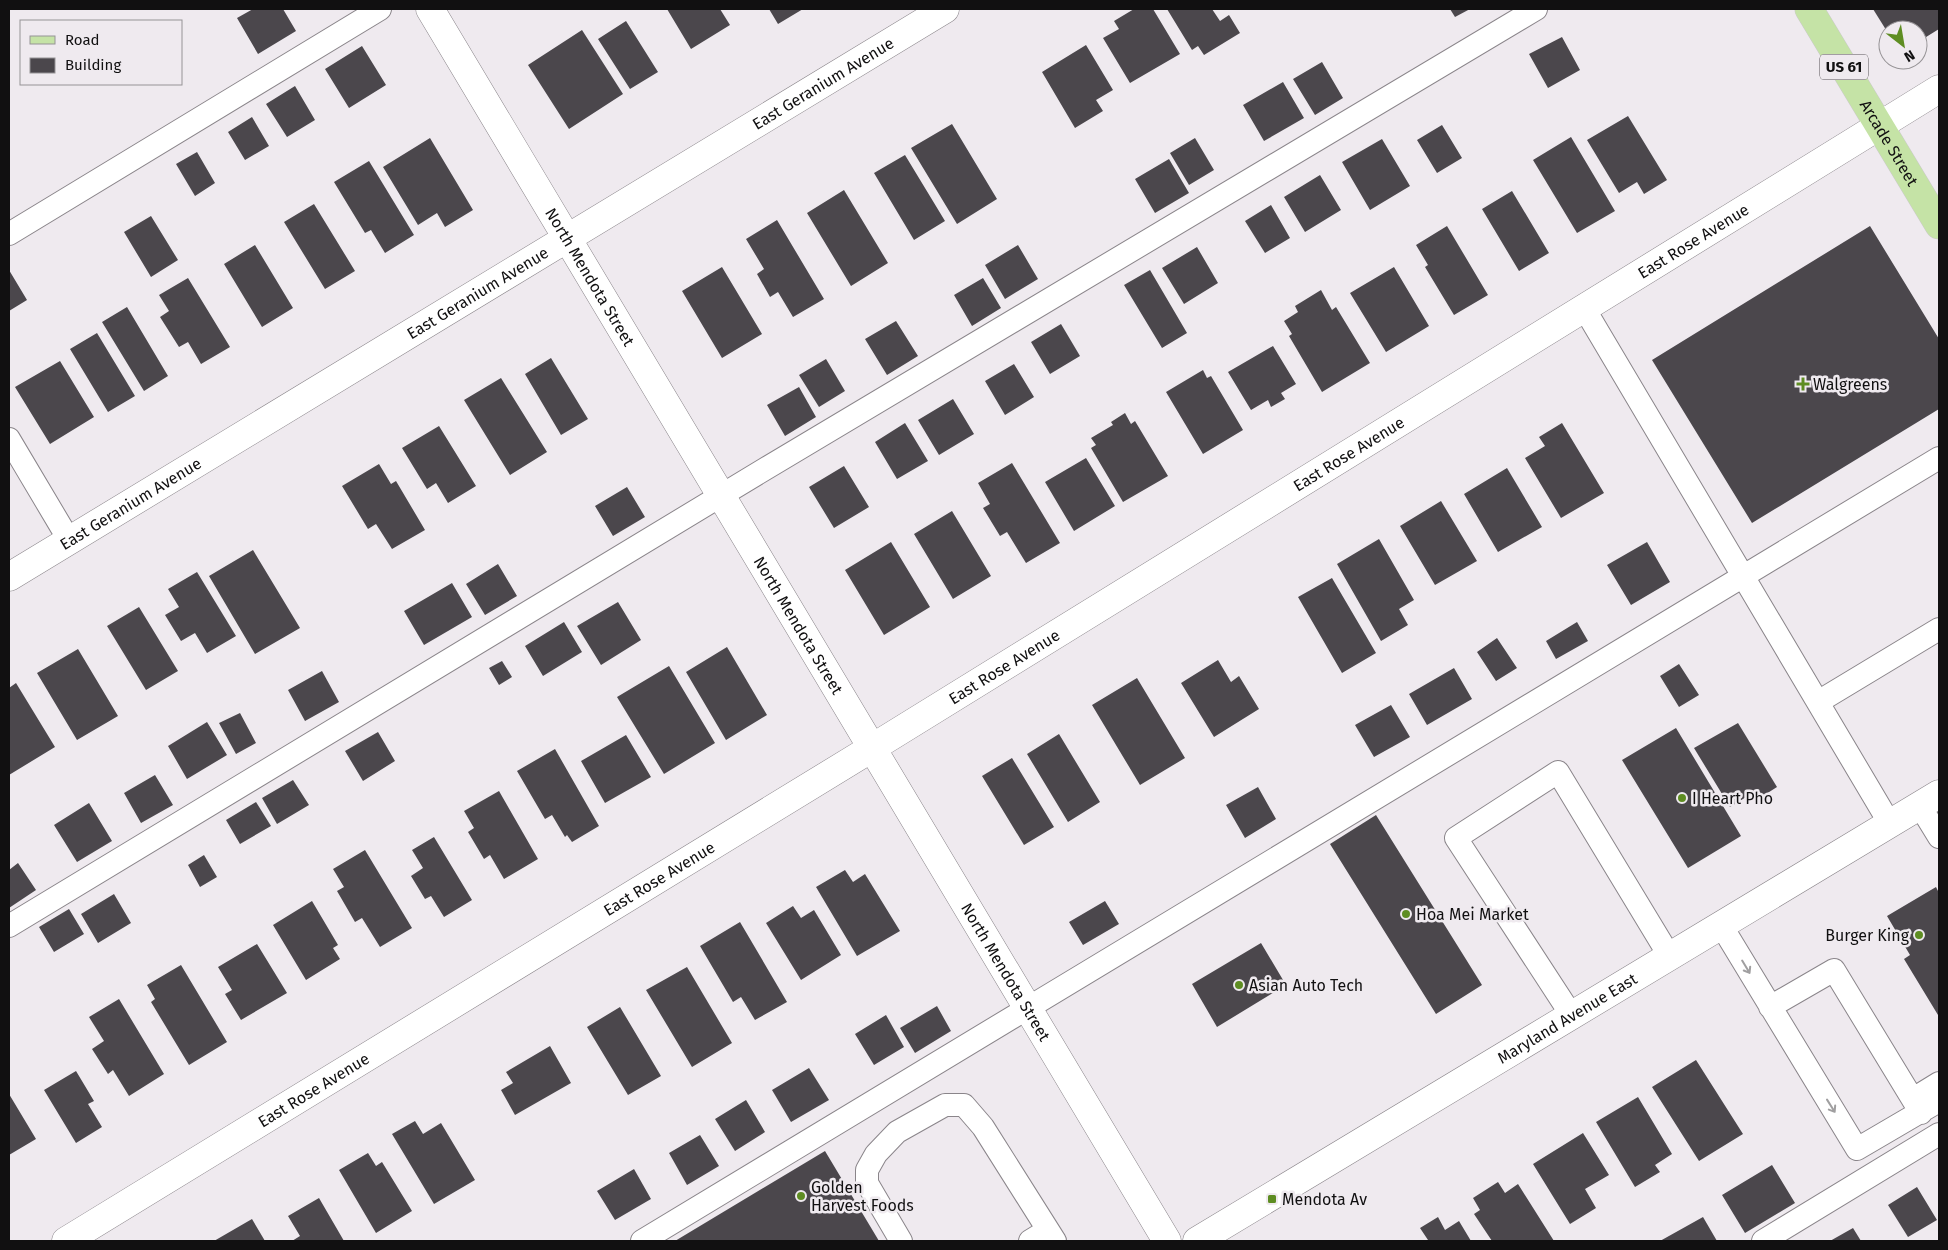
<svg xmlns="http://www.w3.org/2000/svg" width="1948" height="1250" viewBox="0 0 1948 1250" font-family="'Fira Sans',sans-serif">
	<rect width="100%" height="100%" fill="#efeaef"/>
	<path fill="#4b474c" d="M253 9H283L296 31 258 54 237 18Z
		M667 9H720L730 25 691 49Z
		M769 9H803L778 24Z
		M1134 9H1153L1180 54 1130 83 1103 38 1119 29 1114 21Z
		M1167 9H1212L1220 21 1229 15 1240 33 1204 55 1198 46 1192 50Z
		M1450 9H1470L1455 17Z
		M1873 9H1939V29L1918 42V30H1888V33Z
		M626 21 658 72 630 89 598 39Z
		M582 30 623 94 569 129 528 65Z
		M1562 37 1580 70 1548 88 1529 54Z
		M1086 45 1113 90 1096 100 1103 111 1075 128 1042 72Z
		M362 46 386 85 349 108 325 69Z
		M1322 62 1343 98 1315 115 1293 79Z
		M1283 82 1304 118 1264 141 1243 105Z
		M295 86 315 120 287 137 266 104Z
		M1628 116 1667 180 1644 194 1637 182 1619 193 1587 140Z
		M252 117 269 146 245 160 228 132Z
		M952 124 997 199 957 224 911 148Z
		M1442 125 1462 158 1437 173 1417 140Z
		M1571 137 1615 211 1577 233 1533 160Z
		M430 138 473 210 445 227 437 213 418 225 383 167Z
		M1195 138 1214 170 1189 185 1170 153Z
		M1382 139 1410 186 1370 210 1342 162Z
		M197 152 215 183 195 196 176 164Z
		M905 155 945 221 914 240 874 173Z
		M1169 159 1189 193 1155 213 1135 179Z
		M369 161 414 235 385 253 371 230 365 233 334 182Z
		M1320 175 1341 210 1305 232 1284 197Z
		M844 190 888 263 851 286 807 213Z
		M1512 191 1549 253 1519 271 1482 209Z
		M314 204 355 271 325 289 284 222Z
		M1271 205 1290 238 1265 253 1245 221Z
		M151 216 178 260 151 277 124 232Z
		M777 220 824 299 793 317 778 292 770 297 757 274 764 269 746 239Z
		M1447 226 1488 295 1454 315 1425 267 1428 265 1416 245Z
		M1870 226 1939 339V409L1752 523 1652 360Z
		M255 245 293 308 262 327 224 264Z
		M1018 245 1038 279 1005 299 985 265Z
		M1197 247 1218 283 1184 304 1162 268Z
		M722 267 762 334 722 358 682 291Z
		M1394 267 1429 326 1386 352 1350 293Z
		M9 270 27 300 9 311Z
		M1150 270 1187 333 1162 348 1124 285Z
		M188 278 230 347 201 364 188 342 179 347 160 317 169 311 159 295Z
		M983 278 1001 308 972 326 954 295Z
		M1321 290 1332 310 1336 307 1370 363 1322 392 1289 336 1292 334 1284 321 1298 312 1295 306Z
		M127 307 168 376 144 391 102 322Z
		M896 321 918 356 887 375 865 339Z
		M1061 324 1080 356 1050 374 1031 342Z
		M97 333 135 396 108 412 70 349Z
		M1273 346 1296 384 1281 393 1285 399 1271 407 1268 400 1251 410 1228 372Z
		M551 358 588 419 561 435 525 374Z
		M826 359 845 391 819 407 799 375Z
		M60 361 94 417 50 444 15 387Z
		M1014 364 1034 397 1005 415 985 381Z
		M1203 370 1207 378 1211 376 1243 430 1203 454 1166 392Z
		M501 378 547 452 510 475 464 400Z
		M799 387 816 417 785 436 767 405Z
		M953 399 974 434 939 455 918 420Z
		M1125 413 1131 424 1135 421 1168 476 1123 502 1091 448 1096 445 1091 438 1113 425 1111 422Z
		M905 423 928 461 897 479 875 442Z
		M1562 423 1604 493 1561 518 1525 458 1545 446 1539 437Z
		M439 426 476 486 448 503 436 483 427 489 402 448Z
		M1086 458 1115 506 1074 531 1045 482Z
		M1012 463 1060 543 1026 563 1007 532 1000 536 983 508 990 504 978 483Z
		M379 464 391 484 396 481 425 530 392 549 376 524 368 529 342 486Z
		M844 466 869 507 834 528 809 487Z
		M1507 468 1542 527 1498 552 1464 494Z
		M627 487 645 517 613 536 595 506Z
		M1441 501 1477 561 1435 585 1400 526Z
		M952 511 991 576 953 599 914 534Z
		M1379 539 1414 600 1399 609 1408 625 1381 641 1337 564Z
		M891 542 930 607 884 635 845 570Z
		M1647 542 1670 582 1631 605 1607 565Z
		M253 550 300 628 255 654 209 576Z
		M498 564 517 596 485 615 466 584Z
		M197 572 236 636 207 653 195 633 181 641 165 615 179 607 168 589Z
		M1332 578 1376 653 1342 673 1298 597Z
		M452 583 472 617 424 645 404 611Z
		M618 602 641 640 601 665 577 626Z
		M139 607 178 671 146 690 107 626Z
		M564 622 582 652 543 676 525 646Z
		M1577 622 1588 641 1556 659 1546 641Z
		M1497 638 1517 668 1496 681 1477 652Z
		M727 647 767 715 726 740 686 672Z
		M78 649 118 716 77 740 37 673Z
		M1218 660 1231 682 1239 676 1259 709 1214 737 1181 683Z
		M502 661 512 677 499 685 489 668Z
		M1679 664 1699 695 1679 707 1660 676Z
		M669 666 715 743 664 774 617 697Z
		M1454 668 1472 699 1427 725 1409 694Z
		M322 671 339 702 305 721 288 690Z
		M1137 678 1185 758 1140 785 1092 705Z
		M16 683 55 747 9 775V688Z
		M1391 705 1410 737 1374 757 1355 725Z
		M240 713 256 743 236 754 219 723Z
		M207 722 227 755 187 779 168 746Z
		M1738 723 1777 787 1755 801 1751 794 1730 807 1694 748Z
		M1676 728 1741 836 1688 868 1622 760Z
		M378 732 395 761 363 781 345 751Z
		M1059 734 1100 802 1068 822 1027 754Z
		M626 735 651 777 605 803 581 761Z
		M555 749 599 826 572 842 567 835 565 837 552 815 545 819 517 771Z
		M1012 758 1054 827 1024 845 982 776Z
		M155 775 173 805 141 823 124 793Z
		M293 780 309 805 277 824 262 798Z
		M1258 787 1276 819 1245 838 1226 805Z
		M499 791 538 859 504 879 490 855 484 859 468 832 474 828 464 811Z
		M256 802 271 826 240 844 226 820Z
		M89 803 112 841 77 862 54 825Z
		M1376 815 1482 985 1436 1014 1330 844Z
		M434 837 472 900 444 917 431 896 425 899 411 876 423 868 412 850Z
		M365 850 412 928 380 947 362 918 355 922 337 891 344 887 333 869Z
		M204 855 217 877 200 887 188 865Z
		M18 863 36 890 9 908V870Z
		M845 870 853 882 865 874 900 931 857 956 816 887Z
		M1936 887 1939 893 1938 1015 1904 959 1910 955 1887 916Z
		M114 894 131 923 98 943 81 914Z
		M312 901 338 945 333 948 340 959 306 980 273 925Z
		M1105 901 1119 924 1083 945 1069 922Z
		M793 906 801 918 814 910 841 955 801 980 766 923Z
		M69 909 84 934 54 952 39 927Z
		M740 922 787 1002 755 1020 741 997 733 1002 700 946Z
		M1261 943 1286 985 1217 1027 1192 984Z
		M257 944 287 993 241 1020 225 994 232 990 218 967Z
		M181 965 227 1042 189 1065 151 1002 155 999 147 985Z
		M687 967 732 1043 692 1067 646 990Z
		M119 999 164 1074 129 1096 113 1070 108 1074 92 1049 104 1041 89 1017Z
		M937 1006 951 1031 915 1053 900 1028Z
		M620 1007 661 1076 628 1095 587 1027Z
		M886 1015 904 1047 874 1065 855 1034Z
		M550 1046 571 1083 515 1115 501 1090 513 1083 506 1072Z
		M1696 1060 1743 1134 1699 1161 1652 1087Z
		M809 1068 829 1100 791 1122 772 1090Z
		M76 1071 94 1101 88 1104 102 1127 76 1143 44 1090Z
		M9 1094 36 1139 9 1155Z
		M1638 1097 1672 1154 1655 1165 1660 1172 1635 1187 1596 1122Z
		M746 1100 765 1132 735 1151 715 1119Z
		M415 1121 423 1134 441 1123 475 1180 434 1204 392 1134Z
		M1583 1133 1609 1175 1585 1189 1596 1208 1570 1224 1533 1164Z
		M700 1135 719 1166 687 1185 669 1153Z
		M825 1151 879 1241H675Z
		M368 1153 376 1166 382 1162 412 1211 376 1233 339 1170Z
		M1772 1165 1795 1203 1745 1233 1722 1195Z
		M634 1169 651 1199 615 1220 597 1191Z
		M1498 1182 1505 1193 1518 1184 1554 1241H1492L1474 1214 1480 1210 1473 1198Z
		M1917 1187 1937 1220 1908 1237 1888 1205Z
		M319 1198 344 1241H292L300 1236 288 1216Z
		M1438 1217 1445 1230 1459 1221 1471 1241H1426L1428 1240 1420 1228Z
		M1703 1217 1717 1241H1660Z
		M252 1219 265 1241H214Z
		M1853 1228 1861 1241H1830Z"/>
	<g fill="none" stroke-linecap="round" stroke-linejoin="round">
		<defs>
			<path id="lane" d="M9 234 380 9
				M1584 308 1890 824
				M9 439 69 540
				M1818 702 1939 629
				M1920 806 1939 837
				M1721 925 1857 1149 1939 1101
				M9 926 765 469 1536 9
				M1770 1007 1834 970 1921 1113
				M1572 1016 1456 838 1558 772 1670 957
				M1913 1099 1939 1083
				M642 1241 1939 458
				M901 1241 867 1183V1170L876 1154 897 1132 945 1105H964L983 1127 1055 1241
				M1030 1241 1048 1230
				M1763 1241 1939 1134"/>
			<g id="street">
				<path id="s1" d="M430 9 1167 1241"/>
				<path id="s2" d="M9 577 945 9"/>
				<path id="s3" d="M66 1241 872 748 1939 89"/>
			</g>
			<g id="secondary">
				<path id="s4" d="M1197 1241 1939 794"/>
			</g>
			<g id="primary">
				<path id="s5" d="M1809 9 1939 225"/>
			</g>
		</defs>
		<use href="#lane" stroke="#8a858a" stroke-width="24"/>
		<use href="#street" stroke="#8a858a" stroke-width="29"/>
		<use href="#secondary" stroke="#8a858a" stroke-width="29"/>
		<use href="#primary" stroke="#cbcacb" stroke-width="29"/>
		<use href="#lane" stroke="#fff" stroke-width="22"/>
		<use href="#street" stroke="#fff" stroke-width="28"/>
		<use href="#secondary" stroke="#fff" stroke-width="28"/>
		<use href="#primary" stroke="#c5e3a6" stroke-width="28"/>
	</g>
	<defs><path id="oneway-shaft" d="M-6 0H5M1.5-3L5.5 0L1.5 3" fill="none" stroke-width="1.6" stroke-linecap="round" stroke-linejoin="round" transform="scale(1.25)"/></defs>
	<g stroke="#a09fa0">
		<use href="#oneway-shaft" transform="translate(1746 967) rotate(59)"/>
		<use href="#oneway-shaft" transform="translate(1831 1106) rotate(58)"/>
	</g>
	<g fill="#5e8d22" stroke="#efeaef" stroke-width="2">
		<path d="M1800.5 376.5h5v5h5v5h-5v5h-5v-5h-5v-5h5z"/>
		<circle cx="1682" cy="798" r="5"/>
		<circle cx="1406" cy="914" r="5"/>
		<circle cx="1919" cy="935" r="5"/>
		<circle cx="1239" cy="985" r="5"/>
		<circle cx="801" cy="1196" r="5"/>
		<rect x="1267" y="1194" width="10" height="10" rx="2.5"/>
	</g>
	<g text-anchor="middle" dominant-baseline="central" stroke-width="5" stroke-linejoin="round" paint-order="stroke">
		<rect fill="#efeaef" stroke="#545154" stroke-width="1" x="1820" y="54.5" width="48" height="25" rx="4"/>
		<g font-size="15" font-weight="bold" fill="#111011">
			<text x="1844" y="67">US 61</text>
		</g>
		<g font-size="16" fill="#111011" stroke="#efeaef">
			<text stroke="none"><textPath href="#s2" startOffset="952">East Geranium Avenue</textPath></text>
			<text stroke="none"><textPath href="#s5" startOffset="156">Arcade Street</textPath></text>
			<text stroke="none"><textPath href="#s3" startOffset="1910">East Rose Avenue</textPath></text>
			<text stroke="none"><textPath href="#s1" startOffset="312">North Mendota Street</textPath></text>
			<text stroke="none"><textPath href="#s2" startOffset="548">East Geranium Avenue</textPath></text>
			<text stroke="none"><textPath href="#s3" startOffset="1505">East Rose Avenue</textPath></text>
			<text stroke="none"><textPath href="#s2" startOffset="142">East Geranium Avenue</textPath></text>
			<text stroke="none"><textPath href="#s1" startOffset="718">North Mendota Street</textPath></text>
			<text stroke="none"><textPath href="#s3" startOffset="1100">East Rose Avenue</textPath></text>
			<text stroke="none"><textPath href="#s3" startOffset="695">East Rose Avenue</textPath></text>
			<text stroke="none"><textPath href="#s1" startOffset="1122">North Mendota Street</textPath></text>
			<text stroke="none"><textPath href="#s4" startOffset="432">Maryland Avenue East</textPath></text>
			<text stroke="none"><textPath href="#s3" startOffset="290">East Rose Avenue</textPath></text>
		</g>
		<g font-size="16" fill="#111011" stroke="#efeaef" text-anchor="start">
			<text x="1813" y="384">Walgreens</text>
			<text x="1692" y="798">I Heart Pho</text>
			<text x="1416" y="914">Hoa Mei Market</text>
			<text x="1909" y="935" text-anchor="end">Burger King</text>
			<text x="1249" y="985">Asian Auto Tech</text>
			<text x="811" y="1187">Golden<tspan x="811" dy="18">Harvest Foods</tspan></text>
			<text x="1282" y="1199">Mendota Av</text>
		</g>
	</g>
	<rect width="1948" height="1250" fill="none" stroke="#111011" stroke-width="20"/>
	<rect x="20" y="20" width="162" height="65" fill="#efeaef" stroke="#969396"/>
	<rect x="30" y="36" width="25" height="8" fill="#c5e3a6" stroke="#969396"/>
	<text x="65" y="45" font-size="15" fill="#111011">Road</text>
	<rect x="30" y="58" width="25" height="15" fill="#4b474c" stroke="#969396"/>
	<text x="65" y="70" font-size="15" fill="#111011">Building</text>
	<g transform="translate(1903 45) rotate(149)"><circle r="24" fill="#efeaef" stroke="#969396"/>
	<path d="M0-4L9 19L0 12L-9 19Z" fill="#5e8d22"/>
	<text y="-8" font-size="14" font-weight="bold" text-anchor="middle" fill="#111011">N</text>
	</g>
</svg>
